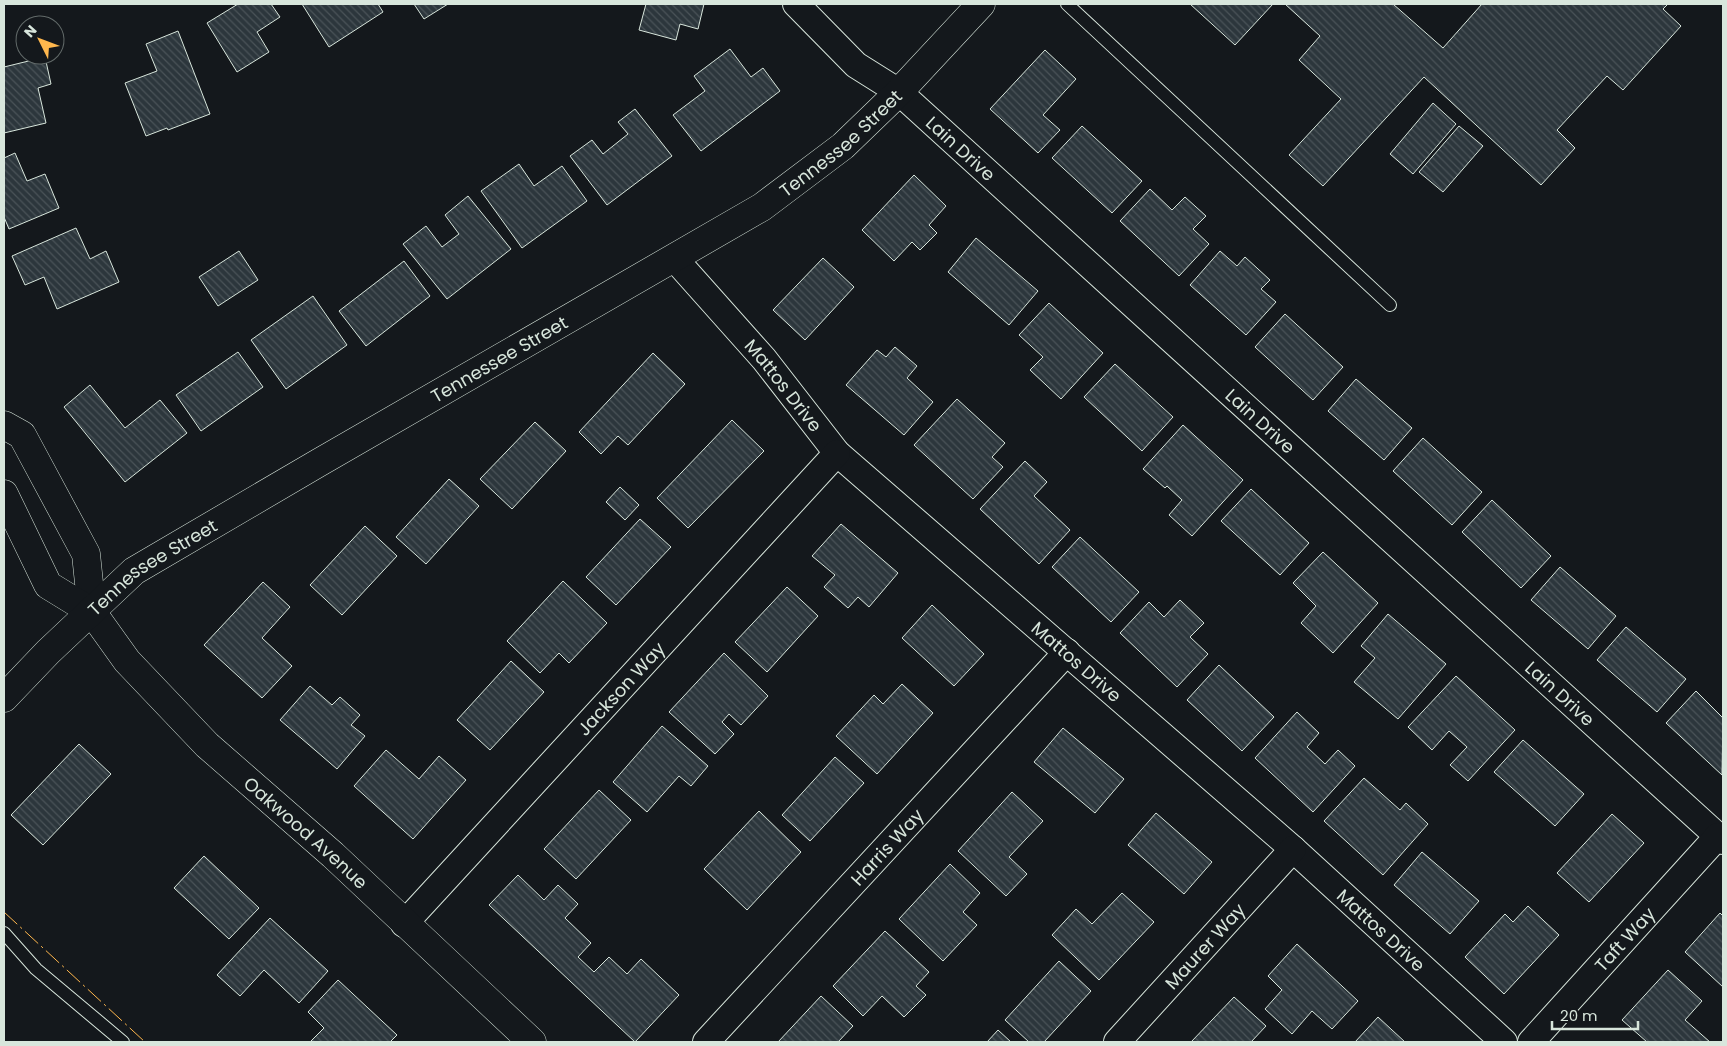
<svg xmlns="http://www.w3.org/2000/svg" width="1727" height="1046" viewBox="0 0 1727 1046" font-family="Poppins,sans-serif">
	<defs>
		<pattern id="building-back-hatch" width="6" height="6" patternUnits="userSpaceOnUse" patternTransform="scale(1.25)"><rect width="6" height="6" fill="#2c363c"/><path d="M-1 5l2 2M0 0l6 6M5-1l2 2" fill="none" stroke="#4a5358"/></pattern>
	</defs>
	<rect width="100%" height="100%" fill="#14181c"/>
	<path fill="url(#building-back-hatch)" stroke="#d8e6dc" d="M238 4H271L280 17 257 32 269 52 237 72 207 23Z
		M302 4H378L383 12 329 47Z
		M414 4H448L424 19Z
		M646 4H704L698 29 680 24 676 40 639 30Z
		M1190 4H1273L1235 45Z
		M1285 4H1393L1443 48 1482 4H1668L1663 9 1681 26 1623 90 1607 76 1557 130 1575 148 1541 185 1424 77 1323 186 1289 155 1341 99 1299 60 1320 36Z
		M178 31 210 114 168 130 167 128 146 136 125 83 157 71 146 44Z
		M730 49 751 77 763 68 780 91 701 151 673 115 705 91 694 76Z
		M1045 50 1076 79 1043 115 1060 130 1038 153 990 109Z
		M45 57 51 84 38 88 46 123 4 133V67Z
		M1433 103 1456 124 1413 174 1390 154Z
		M635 109 672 156 607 205 570 156 592 140 603 154 628 134 618 122Z
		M1082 126 1142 181 1112 213 1052 158Z
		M1459 126 1483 146 1443 192 1419 172Z
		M15 153 27 181 45 174 59 208 9 229 4 217V158Z
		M519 164 534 186 562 166 587 201 522 248 481 191Z
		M914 175 946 206 929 225 937 233 920 250 912 242 894 261 862 230Z
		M1150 189 1172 210 1185 197 1206 216 1193 229 1209 244 1179 276 1120 221Z
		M468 196 511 249 447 299 403 244 426 226 442 247 459 234 445 215Z
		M76 228 90 259 106 251 119 282 57 309 44 277 25 285 12 256Z
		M976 238 1038 291 1009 325 948 272Z
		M239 251 258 280 218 306 199 277Z
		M1220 251 1237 266 1245 257 1270 280 1261 289 1276 302 1246 335 1190 285Z
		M823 258 854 287 805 340 773 310Z
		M404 261 430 296 366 346 339 311Z
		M313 296 347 345 286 389 251 340Z
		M1049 303 1103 353 1061 399 1030 370 1043 357 1019 335Z
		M1285 314 1343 367 1313 400 1255 347Z
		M895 347 917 366 907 378 933 402 904 435 846 385 877 350 886 357Z
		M238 352 263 387 201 431 176 395Z
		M653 353 685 384 628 445 618 436 601 454 579 432Z
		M1115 364 1173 417 1142 451 1084 397Z
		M1356 379 1412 428 1384 460 1328 411Z
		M90 385 125 428 160 400 187 433 125 482 64 407Z
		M957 399 1005 443 992 457 1003 467 973 499 914 445Z
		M732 420 764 451 688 528 657 498Z
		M535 422 566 451 512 509 480 479Z
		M1183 425 1243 480 1192 536 1169 515 1182 500 1167 486 1165 488 1143 469Z
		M1423 438 1482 492 1452 525 1393 471Z
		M1025 461 1047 482 1034 496 1070 530 1039 564 980 509Z
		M449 479 479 506 426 564 396 537Z
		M620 487 639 505 625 520 606 502Z
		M1251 489 1309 543 1280 575 1221 521Z
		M1492 500 1551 556 1521 588 1462 532Z
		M640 519 671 547 616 605 586 577Z
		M841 524 898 573 869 607 858 597 848 608 824 587 835 575 812 556Z
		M365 526 397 556 342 615 310 585Z
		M1080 537 1139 592 1111 622 1052 567Z
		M1323 552 1378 603 1333 653 1301 623 1316 606 1293 583Z
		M1560 567 1616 616 1588 649 1531 600Z
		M563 581 607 623 569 663 559 653 540 673 507 641Z
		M263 582 290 607 262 638 292 666 262 698 204 645Z
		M787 587 818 616 767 672 735 642Z
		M1180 600 1204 623 1190 637 1208 654 1177 687 1120 633 1149 602 1164 617Z
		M932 605 984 654 954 686 902 638Z
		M1388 614 1446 664 1398 719 1354 682 1375 658 1361 646Z
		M1626 627 1686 679 1657 712 1597 660Z
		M724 653 768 696 741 725 729 714 722 722 734 734 715 754 669 712Z
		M511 661 544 692 490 750 457 720Z
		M1219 665 1274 717 1242 751 1187 700Z
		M1456 676 1515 730 1468 781 1450 765 1467 747 1449 731 1432 750 1408 727Z
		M902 684 933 713 877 774 836 736 874 695 883 704Z
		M310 686 332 705 340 697 360 715 351 725 365 736 337 769 280 720Z
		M1696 691 1723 718 1722 775 1666 723Z
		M1297 712 1319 733 1307 747 1325 764 1338 750 1355 766 1313 812 1255 758Z
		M662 726 708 766 691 786 679 776 647 812 613 782Z
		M1063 728 1124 779 1095 813 1034 762Z
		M1523 740 1584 794 1555 826 1494 772Z
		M79 744 111 774 43 845 11 815Z
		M386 750 419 779 439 756 466 780 413 839 354 786Z
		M835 757 864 783 810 841 782 815Z
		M1364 778 1400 810 1406 803 1428 824 1383 875 1324 821Z
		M599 790 631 820 576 879 544 849Z
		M1012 792 1043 821 1009 857 1027 874 1006 896 958 851Z
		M759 811 801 852 747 910 704 869Z
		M1156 813 1212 862 1184 894 1128 845Z
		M1612 814 1644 843 1589 902 1557 873Z
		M1422 852 1479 901 1450 934 1394 885Z
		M204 856 259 908 229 939 174 888Z
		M950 864 980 893 963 912 977 925 943 961 899 919Z
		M518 875 544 900 558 885 578 904 565 918 591 943 578 957 594 972 609 957 627 974 641 959 679 995 635 1042 489 905Z
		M1122 893 1154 922 1099 980 1052 935 1076 909 1092 924Z
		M1528 906 1559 935 1504 994 1465 957 1505 914 1513 922Z
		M1720 913 1723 916V987L1685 952Z
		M270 918 328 971 299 1003 264 970 240 996 217 975Z
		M885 931 929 972 916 986 926 995 904 1017 882 996 863 1016 833 986Z
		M1297 944 1358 1001 1332 1029 1312 1011 1292 1034 1265 1009 1282 990 1268 976Z
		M1059 961 1091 991 1044 1042H1029L1005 1020Z
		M1668 970 1702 1001 1685 1020 1710 1042H1647L1622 1020Z
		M338 980 397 1035 390 1042H310L324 1028 308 1012Z
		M821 996 853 1026 838 1042H778Z
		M1234 997 1266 1026 1251 1042H1191Z
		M1378 1017 1405 1042H1355Z
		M998 1030 1011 1042H987Z"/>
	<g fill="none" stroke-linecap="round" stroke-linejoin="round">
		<defs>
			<path id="lane" d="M1067 4 1390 305
				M4 933 36 969 123 1042"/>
			<g id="street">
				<path id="s1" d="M796 4 856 65 899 92 1723 841"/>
				<path id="s2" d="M674 258 764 359 837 453 1293 849 1504 1042"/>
				<path id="s3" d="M404 924 837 453"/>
				<path id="s4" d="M706 1042 1067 652"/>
				<path id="s5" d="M1117 1042 1293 849"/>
				<path id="s6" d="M1531 1042 1718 836"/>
			</g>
			<g id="secondary">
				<path d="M4 425 22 435 86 554 92 612"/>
				<path id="s7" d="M4 494 48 585 92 612 127 661 207 745 333 855 532 1042"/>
				<path id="s8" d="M4 698 48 652 134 571 320 462 762 207 843 146 899 92 981 4"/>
			</g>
		</defs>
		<use href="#lane" stroke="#d8e6dc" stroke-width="14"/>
		<use href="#street" stroke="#d8e6dc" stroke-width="28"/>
		<use href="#secondary" stroke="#d8e6dc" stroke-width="29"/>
		<use href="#lane" stroke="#14181c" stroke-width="12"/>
		<use href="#street" stroke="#14181c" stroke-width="26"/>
		<use href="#secondary" stroke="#14181c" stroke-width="28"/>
		<path stroke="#ffb74d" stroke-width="1" stroke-dasharray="18 4 2.5 4" stroke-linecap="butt" d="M4 912 145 1042"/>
	</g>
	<g text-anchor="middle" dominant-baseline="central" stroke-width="4" stroke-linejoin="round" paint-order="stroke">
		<g font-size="18" fill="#d8e6dc" stroke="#14181c">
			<text stroke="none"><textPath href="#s8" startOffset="1009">Tennessee Street</textPath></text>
			<text stroke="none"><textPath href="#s1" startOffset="220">Lain Drive</textPath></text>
			<text stroke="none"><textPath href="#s8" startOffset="604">Tennessee Street</textPath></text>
			<text stroke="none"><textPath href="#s2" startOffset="168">Mattos Drive</textPath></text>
			<text stroke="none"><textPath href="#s1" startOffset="625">Lain Drive</textPath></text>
			<text stroke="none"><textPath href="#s8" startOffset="199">Tennessee Street</textPath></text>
			<text stroke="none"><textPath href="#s2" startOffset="572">Mattos Drive</textPath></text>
			<text stroke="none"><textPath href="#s3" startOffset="320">Jackson Way</textPath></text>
			<text stroke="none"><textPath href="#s1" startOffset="1030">Lain Drive</textPath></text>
			<text stroke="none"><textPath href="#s7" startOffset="461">Oakwood Avenue</textPath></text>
			<text stroke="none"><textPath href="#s4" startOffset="266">Harris Way</textPath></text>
			<text stroke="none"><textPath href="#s2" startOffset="978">Mattos Drive</textPath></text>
			<text stroke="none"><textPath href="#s6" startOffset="139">Taft Way</textPath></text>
			<text stroke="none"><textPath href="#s5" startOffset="130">Maurer Way</textPath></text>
		</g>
	</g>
	<rect width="1727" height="1046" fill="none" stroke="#d8e6dc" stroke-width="10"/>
	<g transform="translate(40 40) rotate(312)"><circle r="24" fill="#14181c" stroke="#626a69"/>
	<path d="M0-4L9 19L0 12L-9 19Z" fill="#ffb74d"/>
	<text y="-8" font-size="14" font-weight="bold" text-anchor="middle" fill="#d8e6dc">N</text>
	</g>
	<path d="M1552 1021v8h86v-8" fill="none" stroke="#d8e6dc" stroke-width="2.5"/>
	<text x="1560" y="1021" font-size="15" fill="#d8e6dc" stroke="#14181c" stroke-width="4" paint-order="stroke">20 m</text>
</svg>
